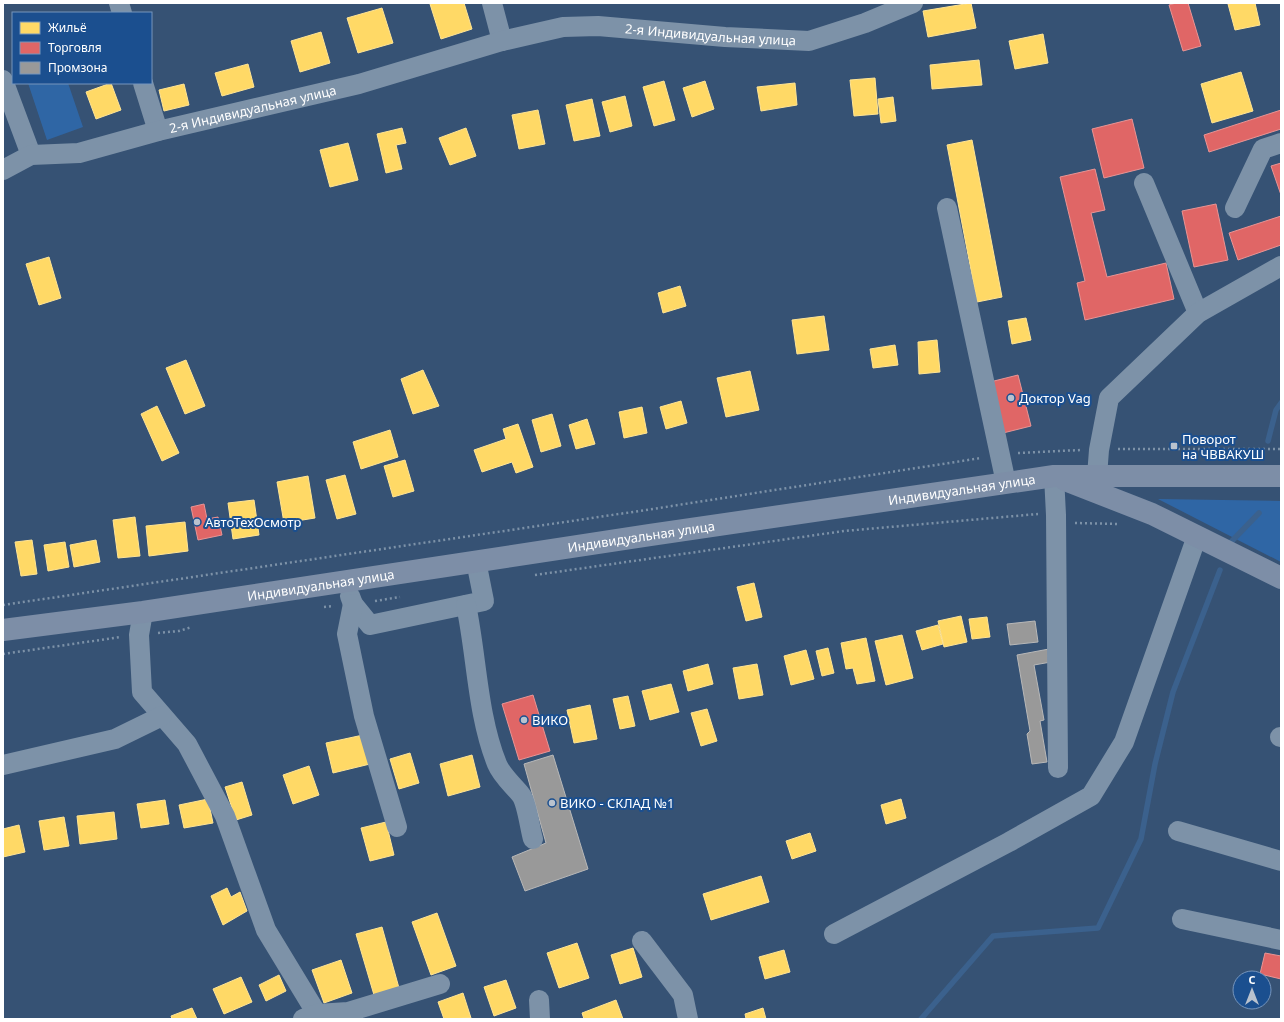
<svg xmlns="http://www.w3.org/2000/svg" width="1284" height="1022" viewBox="0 0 1284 1022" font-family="'Noto Sans',sans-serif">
	<rect width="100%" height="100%" fill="#365274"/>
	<path fill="#2f66a5" d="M28 83H68L83 127 47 140Z
		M1158 499 1281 501V562Z"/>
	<path fill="#ffd966" stroke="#ffe494" d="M434 3H464L472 29 441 39 430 4Z
		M971 3 976 28 928 37 923 11Z
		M1234 3H1255L1260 25 1235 30 1228 4Z
		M382 8 393 43 358 53 347 18Z
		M321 32 330 63 300 72 291 41Z
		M1043 34 1048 63 1015 69 1009 41Z
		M979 60 982 85 932 89 930 65Z
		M248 64 254 87 222 96 215 73Z
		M1241 72 1253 111 1212 123 1201 84Z
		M875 78 878 114 854 116 850 80Z
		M664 81 675 120 654 126 643 87Z
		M705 81 714 109 692 117 683 88Z
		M111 83 121 110 96 119 86 92Z
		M795 83 797 105 761 111 757 87Z
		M184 84 189 105 164 111 159 90Z
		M625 96 632 126 610 132 602 102Z
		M893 97 896 121 881 123 878 99Z
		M592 99 600 136 574 141 566 105Z
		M538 110 545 144 519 149 512 115Z
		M402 128 406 143 396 145 402 169 386 173 377 134Z
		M466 128 476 156 450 165 439 138Z
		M972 140 1002 297 977 302 947 145Z
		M348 143 358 180 330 187 320 150Z
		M49 257 61 298 39 305 26 264Z
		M680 286 686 306 663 313 658 293Z
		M824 316 829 350 797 354 792 320Z
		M1026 318 1031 340 1012 344 1008 321Z
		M937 340 940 372 919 374 918 342Z
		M895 345 898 365 873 368 870 349Z
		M186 360 205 406 185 414 166 368Z
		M423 370 439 406 413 414 401 379Z
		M750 371 759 410 726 417 717 378Z
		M681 401 687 423 666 429 660 407Z
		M157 406 179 453 162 461 141 414Z
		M642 407 647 433 624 438 619 412Z
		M552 414 561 446 541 452 532 420Z
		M587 419 595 444 576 449 569 425Z
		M518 424 533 467 516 473 512 462 482 472 474 450 506 439 503 429Z
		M390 430 398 457 361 469 353 442Z
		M405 460 414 491 393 497 384 466Z
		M345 475 356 514 337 519 326 480Z
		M308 476 315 518 284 523 277 482Z
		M254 500 259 535 233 539 228 503Z
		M135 517 140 556 118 558 113 520Z
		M185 522 188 551 149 556 146 526Z
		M32 540 37 574 21 576 15 542Z
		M96 540 100 562 74 567 70 545Z
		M65 542 69 567 48 571 44 545Z
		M754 583 762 617 746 621 737 587Z
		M961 616 967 642 944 647 938 621Z
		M987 617 990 637 972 639 969 619Z
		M938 625 943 644 922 650 916 631Z
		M902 635 913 678 886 685 875 641Z
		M866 638 875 681 857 684 853 668 846 669 841 643Z
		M828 648 834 673 822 676 816 651Z
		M806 650 814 679 791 685 784 656Z
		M708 664 713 684 688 691 683 671Z
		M757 664 763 695 739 699 733 668Z
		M671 684 679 712 650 720 642 691Z
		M628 696 635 726 620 729 613 699Z
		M590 705 597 739 574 743 567 710Z
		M707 709 717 741 701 746 691 713Z
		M363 735 370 764 333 773 326 743Z
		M410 753 419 783 399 789 390 759Z
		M472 755 480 787 448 796 440 764Z
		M309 766 319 795 293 804 283 775Z
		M242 782 252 815 236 820 225 787Z
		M208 799 213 823 184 828 179 805Z
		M901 799 906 818 886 824 881 805Z
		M165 800 169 824 141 828 137 804Z
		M114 812 117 839 80 844 77 816Z
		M64 817 69 846 44 850 39 821Z
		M386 822 394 855 370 861 361 828Z
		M19 825 25 852 3 857V829Z
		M810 833 816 851 792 859 786 841Z
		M761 876 769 902 711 920 703 894Z
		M227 888 231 897 240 892 247 911 223 925 211 896Z
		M437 913 456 966 431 975 412 922Z
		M382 927 399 988 374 995 356 934Z
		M577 943 589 978 559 988 547 953Z
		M633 948 642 977 620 984 611 955Z
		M784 950 790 972 765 979 759 957Z
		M341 960 352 993 324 1003 312 970Z
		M279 975 286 991 266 1001 259 985Z
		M241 977 252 1002 224 1014 213 989Z
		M506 980 516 1008 494 1016 484 987Z
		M463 993 471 1018 444 1019 438 1002Z
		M616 1000 623 1019H584L582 1013Z
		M192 1008 197 1019H172L171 1016Z
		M763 1008 766 1019H746L745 1014Z"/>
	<path fill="#e06666" stroke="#e99494" d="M1176 3H1188L1201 46 1183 51 1169 5Z
		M1281 110V129L1209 152 1204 135Z
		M1132 119 1144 168 1104 178 1092 129Z
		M1281 163V195L1271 166Z
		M1095 169 1105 210 1091 213 1107 277 1166 263 1174 299 1085 320 1077 283 1085 281 1060 177Z
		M1216 204 1228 260 1194 267 1182 211Z
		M1281 216V245L1238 260 1229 233Z
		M1018 375 1031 426 1003 433 990 382Z
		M204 504 207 519 218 517 222 535 198 540 191 507Z
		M533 695 550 751 519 760 502 704Z
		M1265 953 1281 956V979L1260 974Z"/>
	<path fill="#999" stroke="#b8b8b8" d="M1035 621 1038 642 1010 645 1007 624Z
		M1049 649 1051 662 1034 665 1044 720 1040 721 1047 762 1032 764 1027 734 1030 731 1017 655Z
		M553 755 588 869 525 891 512 857 546 843 524 764Z"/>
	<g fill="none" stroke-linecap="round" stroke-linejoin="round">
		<path stroke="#3b618d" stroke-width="5.5" d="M1268 441 1276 410 1281 403
			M1231 542 1259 513
			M921 1019 993 936 1098 928 1141 839 1155 764 1173 692 1220 570"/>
		<path stroke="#7d92a8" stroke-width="2.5" stroke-dasharray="2 3" stroke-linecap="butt" d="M1118 449H1281
			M1018 453 1081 450
			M1075 523 1120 524
			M535 575 844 531 1038 514
			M375 601 400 597
			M3 605 646 510 981 458
			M324 607 334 606
			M158 633 179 631 192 627
			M3 654 121 637"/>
		<g stroke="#7d92a8" stroke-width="20">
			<path d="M119 3 122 13"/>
			<path d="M492 3 502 41"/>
			<path d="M3 80 31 155"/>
			<path d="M143 83 158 131"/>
			<path id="s1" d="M3 170 31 155 79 153 158 131 359 84 502 41 563 27 598 26 725 37 809 41 865 23 913 3"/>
			<path d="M1144 183 1198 313"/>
			<path d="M947 208 1006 483"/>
			<path d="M1235 208 1263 149 1281 143"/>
			<path d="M1054 476 1056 515 1058 768"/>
			<path d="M1097 476 1099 450 1109 398 1198 313 1281 266"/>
			<path d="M350 596 353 604 370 625 484 601 476 561"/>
			<path d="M353 604 347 634 364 716 397 827"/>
			<path d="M466 605C477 657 477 714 497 764 502 776 513 785 521 795 527 803 530 829 533 839"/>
			<path d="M143 612 139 635 142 692 187 744 225 816 266 930 317 1014"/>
			<path d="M1280 737H1281"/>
			<path d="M3 765 115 739 162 716"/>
			<path d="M1178 831 1281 861"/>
			<path d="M1182 919 1281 940"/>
			<path d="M834 934 1009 842 1091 796 1124 742 1197 536"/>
			<path d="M642 941 683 995 688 1019"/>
			<path d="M539 1000 540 1019"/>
			<path d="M303 1019 317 1014 348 1012 440 984"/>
		</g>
		<g stroke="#7d8ea7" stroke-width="22">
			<path d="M1065 480 1152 514 1281 578"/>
			<path id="s2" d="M3 630 143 612 650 535 1054 476H1281"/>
		</g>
	</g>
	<g fill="#b9c2ce" stroke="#1b4f8f" stroke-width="1.5">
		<circle cx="1011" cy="398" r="4"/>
		<rect x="1170" y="442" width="8" height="8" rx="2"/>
		<circle cx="197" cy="522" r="4"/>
		<circle cx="524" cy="720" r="4"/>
		<circle cx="552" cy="803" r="4"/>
	</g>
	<g text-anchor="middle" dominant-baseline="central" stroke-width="4" stroke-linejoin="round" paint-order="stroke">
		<g font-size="13" fill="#fff" stroke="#1b4f8f">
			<text stroke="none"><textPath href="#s1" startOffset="728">2-я Индивидуальная улица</textPath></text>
			<text stroke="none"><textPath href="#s1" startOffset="259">2-я Индивидуальная улица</textPath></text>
			<text stroke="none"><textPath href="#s2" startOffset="969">Индивидуальная улица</textPath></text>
			<text stroke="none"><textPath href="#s2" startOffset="645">Индивидуальная улица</textPath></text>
			<text stroke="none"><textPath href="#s2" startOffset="321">Индивидуальная улица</textPath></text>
		</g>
		<g font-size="13" fill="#fff" stroke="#1b4f8f" text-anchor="start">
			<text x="1019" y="398">Доктор Vag</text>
			<text x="1182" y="439">Поворот<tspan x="1182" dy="15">на ЧВВАКУШ</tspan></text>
			<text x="205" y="522">АвтоТехОсмотр</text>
			<text x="532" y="720">ВИКО</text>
			<text x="560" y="803">ВИКО - СКЛАД №1</text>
		</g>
	</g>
	<rect width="1284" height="1022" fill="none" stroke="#ffffff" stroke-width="8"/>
	<rect x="12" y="12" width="140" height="72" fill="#1b4f8f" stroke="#7695bc"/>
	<rect x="20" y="22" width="20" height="12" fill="#ffd966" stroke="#7695bc"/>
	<text x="48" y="32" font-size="12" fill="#ffffff">Жильё</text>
	<rect x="20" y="42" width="20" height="12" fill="#e06666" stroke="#7695bc"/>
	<text x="48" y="52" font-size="12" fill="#ffffff">Торговля</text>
	<rect x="20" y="62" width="20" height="12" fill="#999999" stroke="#7695bc"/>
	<text x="48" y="72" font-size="12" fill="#ffffff">Промзона</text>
	<g transform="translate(1252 990)"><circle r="19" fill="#1b4f8f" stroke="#7695bc"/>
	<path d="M0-3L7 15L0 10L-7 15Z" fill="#b9c2ce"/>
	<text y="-6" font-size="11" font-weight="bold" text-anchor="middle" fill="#ffffff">С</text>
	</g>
</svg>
